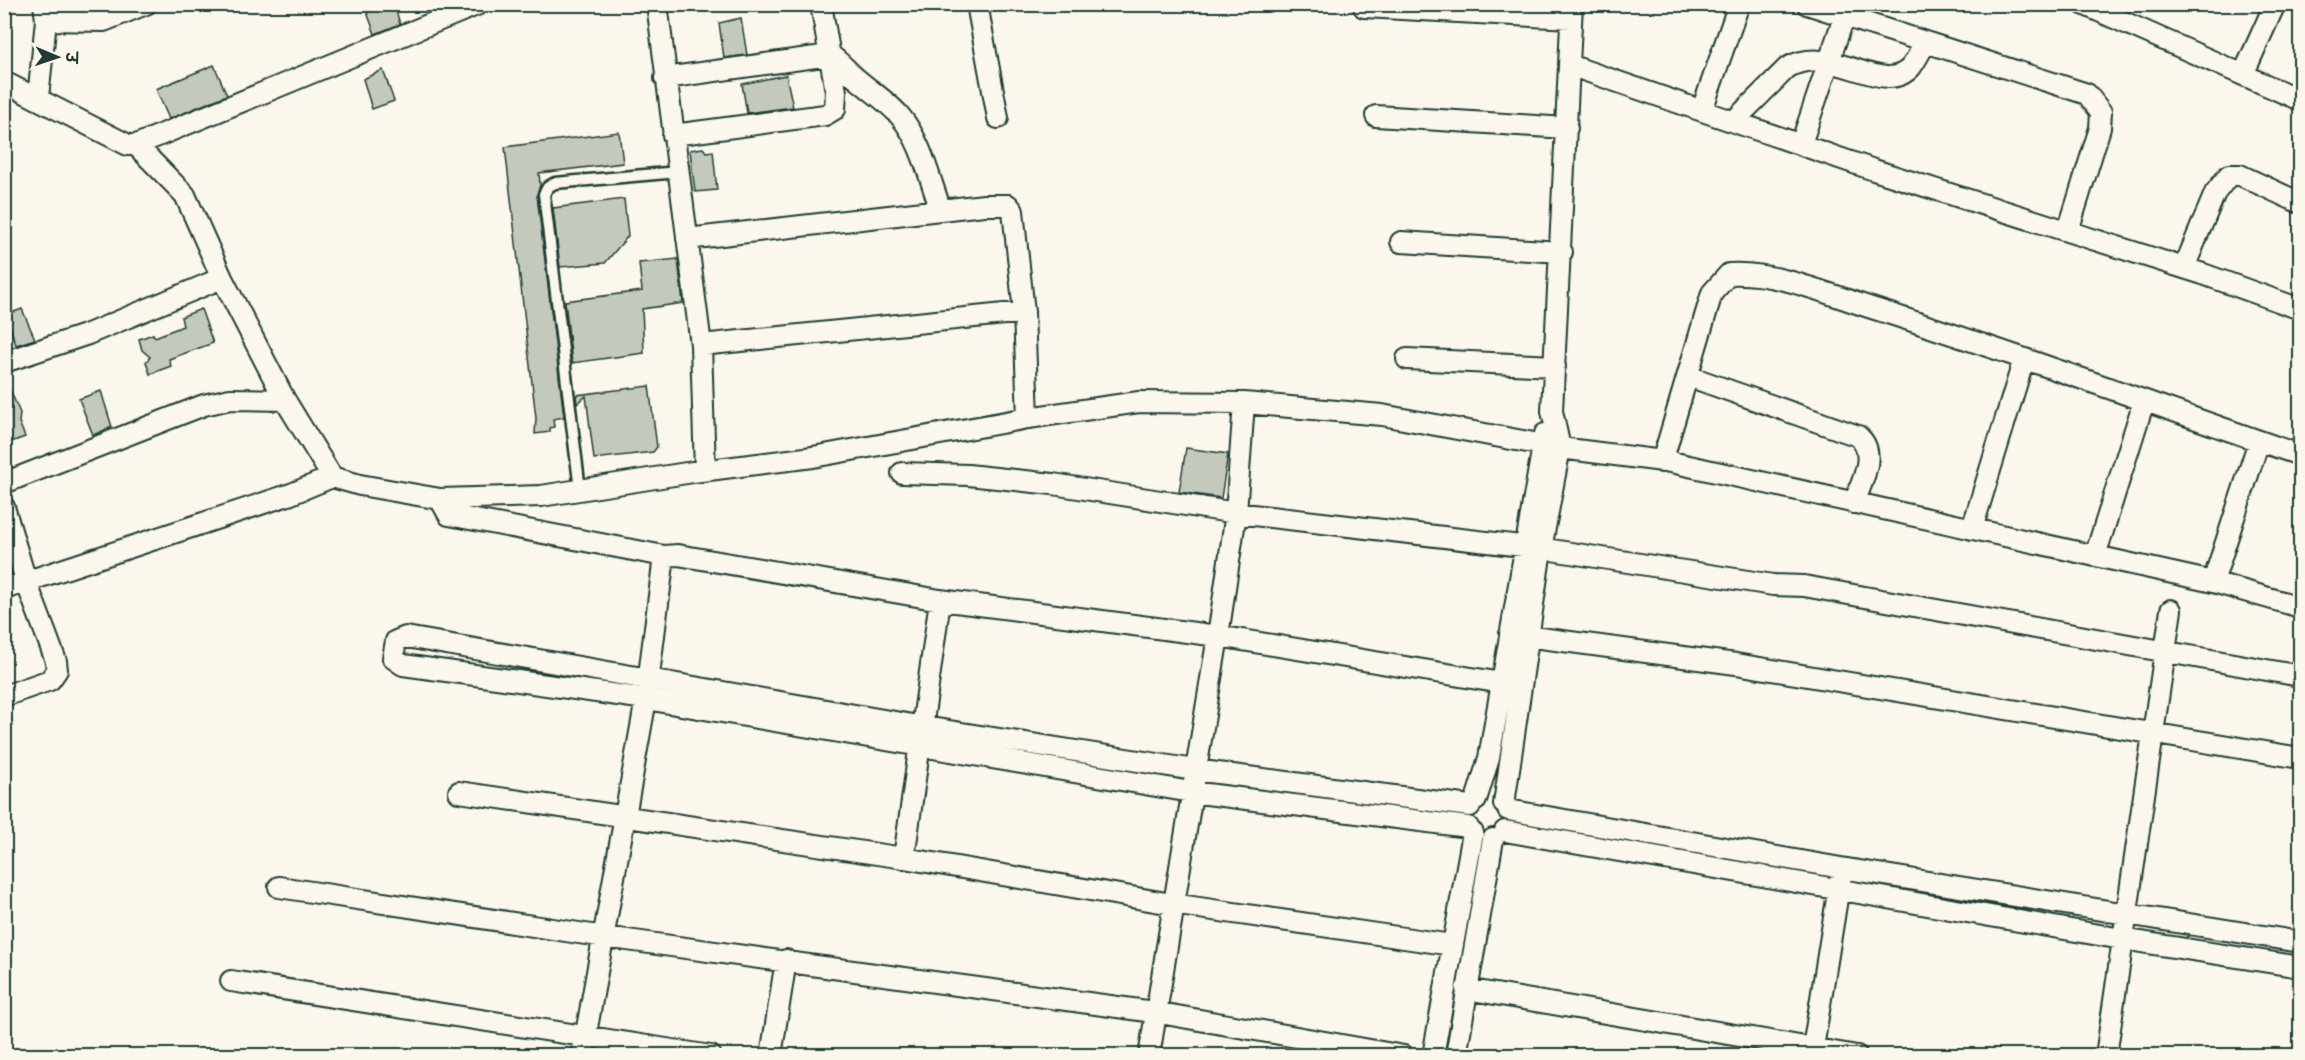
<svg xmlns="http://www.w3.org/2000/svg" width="2305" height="1060" viewBox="0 0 2305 1060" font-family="'Gochi Hand','Playpen Sans Deva',sans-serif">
	<rect width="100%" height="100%" fill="#fbf7ec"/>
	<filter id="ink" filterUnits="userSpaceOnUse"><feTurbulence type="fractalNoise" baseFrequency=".0167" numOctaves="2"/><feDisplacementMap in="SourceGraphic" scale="12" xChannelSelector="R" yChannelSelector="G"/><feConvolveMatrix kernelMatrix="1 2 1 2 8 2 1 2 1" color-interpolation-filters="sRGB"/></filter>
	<g filter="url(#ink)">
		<path fill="#c4c9be" stroke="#1f3d34" stroke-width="1.5" d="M364 4H394L400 24 375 34Z
			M741 18 747 55 724 58 719 23Z
			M214 65 227 95 169 119 156 89Z
			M383 70 394 101 372 109 363 79Z
			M786 75 793 107 747 113 742 84Z
			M619 132 623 163 539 173 540 185 537 195 564 417 553 419 554 427 550 428V432L535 434 536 418 505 147Z
			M703 148 706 152 713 151 717 190 695 192 690 150Z
			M624 199 628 236 605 263 560 267 553 208Z
			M678 259 683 303 642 309 644 353 572 363 565 301 642 291 639 263Z
			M22 309 35 339 16 345 6 315Z
			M201 309 213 343 169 359 171 366 150 374 146 362 150 357 142 350 139 339 153 334 155 337 183 326 181 317Z
			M4 375 20 413 19 422 25 437 11 442 4 429Z
			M649 386 657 447 653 452 594 459 586 396 577 404 576 395Z
			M101 391 112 427 93 435 79 399Z
			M1186 448 1228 454 1221 498 1179 492Z"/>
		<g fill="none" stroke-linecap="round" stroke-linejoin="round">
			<defs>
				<path id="service" d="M580 490 544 194 548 187 555 183 678 172"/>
				<path id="minor" d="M657 4 701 345 705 471
					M977 4 998 118
					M1807 4 2087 94 2101 112 2100 128 2068 231
					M2083 4 2300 100
					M1364 7 1571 18
					M46 20 104 21 146 4
					M1569 65 1874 170 2203 274 2300 309
					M2243 75 2275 4
					M665 78 830 55C841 62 847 71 857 79 871 91 888 102 900 116 922 142 929 178 941 210
					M4 82 128 145H136L479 4
					M38 98 46 20 44 4
					M1702 110 1739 4
					M1376 116 1567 128
					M1734 121 1787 68C1832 41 1883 99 1911 67 1916 60 1921 51 1925 43
					M673 135 825 115 835 109 836 92 821 4
					M1801 144 1844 17
					M136 145 185 195 222 278 285 400 332 477
					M687 239 984 205H1008L1013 211 1024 312 1028 418
					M1401 242 1562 252
					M2184 268 2215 193 2229 175H2240L2300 203
					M701 345 1024 312
					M1407 359 1555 366
					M4 362 88 334 222 278
					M1688 376 1858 436C1878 453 1862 481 1854 503
					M1662 462 1712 293 1729 274C1778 271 1832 296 1878 310 2020 355 2160 407 2300 455
					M902 473 968 475 1053 484 1236 513 1539 548 1773 585 1804 586 2300 676
					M4 483 204 405 230 399 285 400
					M440 499 449 515 664 556 678 555 940 600 1218 636 1502 683
					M4 507 26 581 56 661 57 670 50 680 4 696
					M1972 529 2024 359
					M2095 556 2144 401
					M2213 582 2259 441
					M4 589 291 494 332 477 360 485 440 499 541 496 693 472 813 457 1028 418 1139 402 1244 403 1382 415 1560 448 1671 462 2213 582 2300 607
					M1510 634 1736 664 2300 758
					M459 792 904 858 1172 904 1452 945
					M1476 800 1489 758 1545 434
					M1504 804 1541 549 1560 448 1552 411 1572 4
					M1508 810 1841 868 2300 942
					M1468 827 1191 792 646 699 403 665 393 658 396 641 406 637 924 727 1195 770 1470 806
					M1505 831 2122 939 2300 967
					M904 858 940 600
					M279 887 605 937 1154 1012 1404 1056
					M231 981 711 1056
					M1466 989 1857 1056
					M1813 1048 1840 880
					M582 1056 646 699 664 556
					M771 1056 786 960
					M1149 1056 1218 636 1236 513 1244 403
					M1433 1056 1473 833
					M1456 1056 1493 839
					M2106 1056 2171 610"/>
			</defs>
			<use href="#service" stroke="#1f3d34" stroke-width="15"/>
			<use href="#minor" stroke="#1f3d34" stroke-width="24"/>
			<use href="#service" stroke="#fbf7ec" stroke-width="10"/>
			<use href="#minor" stroke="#fbf7ec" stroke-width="20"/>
		</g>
	</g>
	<rect width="2305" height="1060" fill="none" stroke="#fbf7ec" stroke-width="24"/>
	<rect x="12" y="12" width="2281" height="1036" fill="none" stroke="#1f3d34" stroke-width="2" filter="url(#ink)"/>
	<g transform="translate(57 57) rotate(92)" stroke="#fbf7ec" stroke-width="4.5" paint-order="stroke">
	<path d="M0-4.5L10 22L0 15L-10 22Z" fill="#1f3d34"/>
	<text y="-9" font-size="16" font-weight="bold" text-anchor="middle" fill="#1f3d34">उ</text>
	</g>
</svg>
